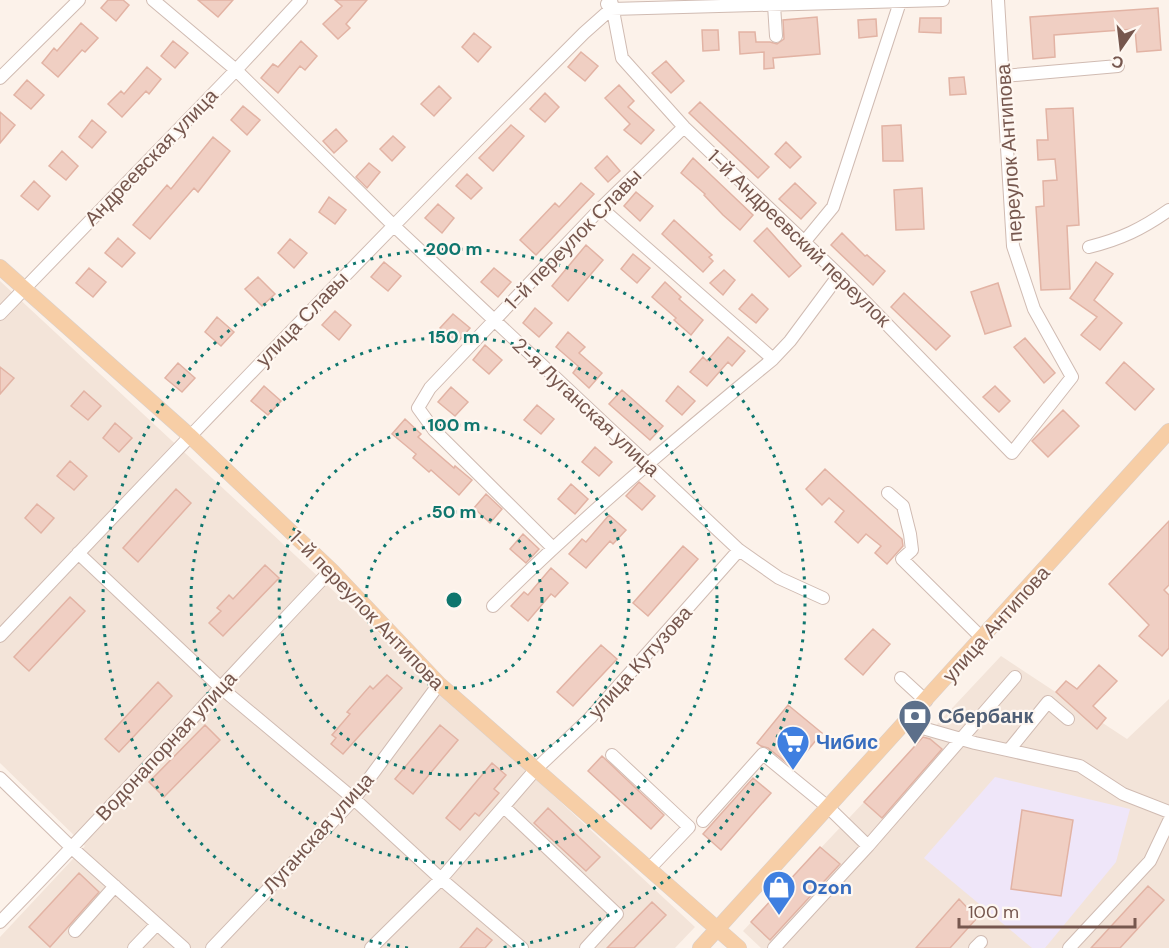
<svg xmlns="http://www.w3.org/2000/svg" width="1169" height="948" viewBox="0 0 1169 948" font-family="'DM Sans',sans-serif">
	<rect width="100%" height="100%" fill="#fcf2ea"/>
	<path fill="#f3e4d9" d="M0 281 695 927 675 948H0V937L85 846 0 763Z
		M1001 656 1127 739 1169 699V948H761L743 931Z"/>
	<path fill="#efe6f9" d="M995 777 1130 809 1116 862 1045 948H1032L924 858Z"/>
	<path fill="#f0cfc3" stroke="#e2b3a4" stroke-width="1.5" d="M108 0H123L129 5 116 21 101 8Z
		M198 0H233L218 17Z
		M335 0H367L346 24 350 28 338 39 323 24 342 6Z
		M1158 8 1161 50 1137 52 1135 29 1054 35 1055 57 1033 59 1030 17Z
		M817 17 820 54 773 58 774 68 764 69V52L740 54 739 32H755L756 42H770L777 44 784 39 783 20Z
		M920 18H941V33L919 32Z
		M876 19 877 36 859 38 858 20Z
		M81 23 98 38 85 52 82 50 58 77 42 63 54 48 57 51Z
		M702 30H718L719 50 703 51Z
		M474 33 491 47 478 62 462 47Z
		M173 41 188 53 175 68 161 56Z
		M301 41 317 56 305 70 300 66 278 93 261 78 273 64 278 67Z
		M581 52 598 66 585 81 568 67Z
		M666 61 684 81 671 93 652 73Z
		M147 67 161 79 149 94 146 91 122 117 108 104 121 91 124 94Z
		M964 77 966 94 950 95 949 78Z
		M27 80 44 95 31 109 14 95Z
		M619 85 634 101 628 107 654 130 641 144 624 130 630 124 605 98Z
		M439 86 451 98 434 116 421 104Z
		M545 93 559 107 545 122 530 109Z
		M700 102 769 167 758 178 689 113Z
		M243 106 260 120 247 135 231 120Z
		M1073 108 1079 225 1067 226 1070 289 1041 290 1036 207 1044 206 1043 181 1057 180 1055 159 1038 160 1037 140H1048L1046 109Z
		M0 112 15 125 0 143Z
		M92 120 106 132 92 148 79 137Z
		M511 125 524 136 493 171 479 158Z
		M901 125 903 161H883L882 126Z
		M336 129 347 141 334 153 323 141Z
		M393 136 405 147 392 161 380 149Z
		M213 137 230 151 198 192 194 188 150 239 133 225 167 185 171 189Z
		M786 142 801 157 790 168 775 154Z
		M62 151 78 166 66 180 49 166Z
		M607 156 620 171 608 182 595 168Z
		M693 158 753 215 740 230 723 215 704 195 705 194 681 173Z
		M369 163 380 172 367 188 356 177Z
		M467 174 482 188 471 199 456 186Z
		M34 181 50 196 38 210 21 196Z
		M581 183 594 194 536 255 520 240 555 203 559 207Z
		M795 183 816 203 801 219 779 199Z
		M922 188 924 229 896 230 894 190Z
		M636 192 653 206 640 221 624 206Z
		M329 197 346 210 335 224 319 212Z
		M438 204 454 218 442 233 425 218Z
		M674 220 712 255 709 257 713 261 703 272 662 234Z
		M767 228 801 266 789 277 754 241Z
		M842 233 865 256 867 255 885 271 873 285 831 245Z
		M118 238 135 253 122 267 105 253Z
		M290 239 307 253 294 268 278 253Z
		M586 245 603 260 568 301 552 286Z
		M633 254 650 268 637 283 621 269Z
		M384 262 401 276 388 291 371 277Z
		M1096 262 1113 274 1094 300 1122 323 1100 350 1081 335 1097 317 1070 298Z
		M89 268 106 282 93 297 76 283Z
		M494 268 511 282 498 297 481 282Z
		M724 270 735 280 723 295 710 283Z
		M258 277 275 294 262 306 245 289Z
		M665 282 681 297 679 299 703 320 691 335 674 320 676 318 652 297Z
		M998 283 1011 326 985 334 971 292Z
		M904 293 950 336 936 350 891 307Z
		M752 294 768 309 756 323 739 309Z
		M535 308 552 323 539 337 523 323Z
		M335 311 351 325 339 340 322 325Z
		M453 314 470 328 457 343 440 328Z
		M217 317 234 332 221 346 205 332Z
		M568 332 585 347 579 353 602 373 589 388 573 373 578 366 556 347Z
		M728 337 745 351 732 366 728 362 707 386 690 372 703 357 707 361Z
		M1025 338 1055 373 1044 383 1014 347Z
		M485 345 502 360 489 374 473 360Z
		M1124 362 1154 389 1135 410 1106 383Z
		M178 363 195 378 182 392 165 378Z
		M0 367 14 378 0 394Z
		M264 386 281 401 268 415 251 401Z
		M678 386 695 401 682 415 666 401Z
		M995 386 1010 401 999 412 983 397Z
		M451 387 468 402 455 416 438 402Z
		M622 390 663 426 650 440 609 404Z
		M84 391 101 406 88 420 71 406Z
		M537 405 554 419 541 434 524 420Z
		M1063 410 1079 426 1048 457 1032 441Z
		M405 419 421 434 418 437 454 468 455 466 472 480 459 495 431 470 429 472 413 458 416 454 392 434Z
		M115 423 132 438 119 452 103 438Z
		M595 447 612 462 599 476 582 462Z
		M70 461 87 476 74 490 57 476Z
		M825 469 902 539 903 546 887 564 875 553 881 546 866 534 858 543 835 522 844 511 829 498 822 505 806 489Z
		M639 482 655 496 642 510 626 496Z
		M571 484 588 499 575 514 558 499Z
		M176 489 191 503 138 562 123 548Z
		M486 494 502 509 490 523 474 508Z
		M37 504 54 518 41 533 25 518Z
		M609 515 626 530 613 544 610 541 586 568 569 554 582 539 586 542Z
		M1169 521V585L1164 590 1169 595V648L1162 656 1139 636 1149 625 1109 584Z
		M523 534 539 549 526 563 510 549Z
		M683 546 698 559 648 616 633 603Z
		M265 565 279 578 223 636 209 623 221 611 217 608 229 595 233 599Z
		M551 568 568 583 555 597 551 594 528 621 511 606 524 592 528 595Z
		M70 597 85 611 29 671 14 657Z
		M873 629 890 644 863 675 845 659Z
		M601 645 617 659 573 706 557 692Z
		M1099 665 1117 681 1093 706 1106 718 1097 729 1056 692 1066 681 1077 689Z
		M387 675 402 688 343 754 331 744 336 738 332 735 350 714 347 712 370 686 373 689Z
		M158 682 172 696 119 752 105 739Z
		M788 705 822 733 793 768 768 748 761 746 757 743Z
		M205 725 220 740 164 797 149 782Z
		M440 725 458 740 413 794 395 779Z
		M923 737 930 739 942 749 882 818 864 802Z
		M602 756 664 815 651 829 588 771Z
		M492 763 506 775 494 789 499 793 479 816 475 813 460 830 446 818Z
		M753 778 771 793 721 850 703 834Z
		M548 808 600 857 586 871 534 823Z
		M1022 810 1073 820 1061 896 1011 889Z
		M820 847 840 864 770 940 751 922Z
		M79 873 99 892 50 947 29 927Z
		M1148 886 1164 900 1120 948H1091Z
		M959 899 977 918 950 948H916Z
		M652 902 666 915 634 948H607Z
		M477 928 492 940 485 948H460Z"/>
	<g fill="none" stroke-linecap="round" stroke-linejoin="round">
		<defs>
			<path id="minor" d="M153 0 236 70 393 225 739 550 779 578 823 598
				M611 0 622 58 684 127 839 275 1012 453 1072 377 1034 309 1013 246 998 0
				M607 4 611 9 943 0
				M774 5 776 36
				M1003 76 1118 66
				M0 78 79 0
				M601 208 773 359
				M805 241 833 207 900 2
				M1089 247C1121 239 1142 229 1169 210
				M0 314 236 70 301 0
				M888 493 903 506 910 534 912 550 902 559 983 639
				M552 547 434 430 418 408 430 388 601 208 684 127
				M78 553 220 687 354 799 441 879 522 948
				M493 606C582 518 677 438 773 359L790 341 839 275
				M0 636C192 433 386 231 584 33L611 9
				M901 678 926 701
				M905 723 975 743 1080 766 1123 794 1169 812
				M1009 750 1048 702 1068 719
				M612 755 689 827 650 868
				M0 778 72 848 184 948
				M504 807 617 914 586 948
				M703 821 763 754 829 808 868 846
				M0 922C113 807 220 686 331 570
				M75 931 115 886
				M134 948 157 924
				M212 948 354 799 439 684
				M371 948 441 879 536 769 590 718 739 550
				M774 948 868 846 1015 677
				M975 948 981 942
				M1069 948 1150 861 1169 821"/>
			<path id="major" d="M0 267 189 435 331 570 439 684 739 948
				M700 948 1169 431"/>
		</defs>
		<use href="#minor" stroke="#d0bbb2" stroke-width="14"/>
		<use href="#major" stroke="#d9d0cd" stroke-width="16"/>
		<use href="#minor" stroke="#fff" stroke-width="12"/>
		<use href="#major" stroke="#f7cea6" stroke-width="15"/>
	</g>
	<g fill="none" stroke="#0f766e" stroke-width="3" stroke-dasharray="3 6">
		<circle cx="454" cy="600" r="88"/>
		<circle cx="454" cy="600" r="175"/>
		<circle cx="454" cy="600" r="263"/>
		<path d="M408 948A351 351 0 1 1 500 948"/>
	</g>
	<defs>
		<symbol id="bank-pin" viewBox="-11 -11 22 30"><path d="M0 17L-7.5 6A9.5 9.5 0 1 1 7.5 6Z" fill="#5c6f8a" stroke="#fef7f1"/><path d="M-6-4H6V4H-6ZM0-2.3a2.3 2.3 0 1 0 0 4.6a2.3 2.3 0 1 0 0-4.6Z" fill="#fff"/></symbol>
		<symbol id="supermarket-pin" viewBox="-11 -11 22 30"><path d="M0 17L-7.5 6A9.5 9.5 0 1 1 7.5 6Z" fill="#3f7fe0" stroke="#fef7f1"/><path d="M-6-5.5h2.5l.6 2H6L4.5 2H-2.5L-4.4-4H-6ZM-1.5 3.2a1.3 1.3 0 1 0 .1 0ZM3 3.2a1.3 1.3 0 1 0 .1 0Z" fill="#fff"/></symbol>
		<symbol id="shop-pin" viewBox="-11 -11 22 30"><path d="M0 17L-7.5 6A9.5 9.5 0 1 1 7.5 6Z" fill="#3f7fe0" stroke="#fef7f1"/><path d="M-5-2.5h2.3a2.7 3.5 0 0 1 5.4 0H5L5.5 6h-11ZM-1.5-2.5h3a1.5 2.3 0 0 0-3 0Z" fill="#fff"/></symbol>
	</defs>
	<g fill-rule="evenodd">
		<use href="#bank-pin" x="896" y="697" width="38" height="52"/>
		<use href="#supermarket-pin" x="774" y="723" width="38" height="52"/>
		<use href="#shop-pin" x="760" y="868" width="38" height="52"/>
	</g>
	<g text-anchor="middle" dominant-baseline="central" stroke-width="4.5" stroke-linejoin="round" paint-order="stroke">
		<g font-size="20" fill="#76574e" stroke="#fef7f1">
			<text transform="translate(1009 153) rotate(-94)">переулок Антипова</text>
			<text transform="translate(151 157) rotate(-46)">Андреевская улица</text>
			<text transform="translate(799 238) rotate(44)">1-й Андреевский переулок</text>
			<text transform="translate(573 239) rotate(-46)">1-й переулок Славы</text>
			<text transform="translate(302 319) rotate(-46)">улица Славы</text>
			<text transform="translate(586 407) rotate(43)">2-я Луганская улица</text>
			<text transform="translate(367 610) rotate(46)">1-й переулок Антипова</text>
			<text transform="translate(996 624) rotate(-48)">улица Антипова</text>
			<text transform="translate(640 662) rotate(-48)">улица Кутузова</text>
			<text transform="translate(166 746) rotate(-47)">Водонапорная улица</text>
			<text transform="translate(318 833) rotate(-48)">Луганская улица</text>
		</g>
		<g font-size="20" font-weight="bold" fill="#4e5e75" stroke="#fef7f1" text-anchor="start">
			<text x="938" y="716">Сбербанк</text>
		</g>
		<g font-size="20" font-weight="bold" fill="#366cbe" stroke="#fef7f1" text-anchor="start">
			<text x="816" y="742">Чибис</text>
			<text x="802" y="887">Ozon</text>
		</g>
	</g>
	<circle cx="454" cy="600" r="9" fill="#0f766e" stroke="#fef7f1" stroke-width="3"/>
	<g font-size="18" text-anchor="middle" font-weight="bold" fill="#0f766e" stroke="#fef7f1" stroke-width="4.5" stroke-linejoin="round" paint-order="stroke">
		<text x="454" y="255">200 m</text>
		<text x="454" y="343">150 m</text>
		<text x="454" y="431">100 m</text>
		<text x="454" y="518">50 m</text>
	</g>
	<g transform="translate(1121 48) rotate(194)" stroke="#fef7f1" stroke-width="4.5" paint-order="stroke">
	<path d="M0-4.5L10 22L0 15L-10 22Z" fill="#76574e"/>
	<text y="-9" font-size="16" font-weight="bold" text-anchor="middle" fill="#76574e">С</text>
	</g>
	<path d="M959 918v9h176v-9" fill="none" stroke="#76574e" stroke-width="3"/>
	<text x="968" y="918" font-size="18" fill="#76574e" stroke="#fef7f1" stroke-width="4.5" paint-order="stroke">100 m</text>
</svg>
